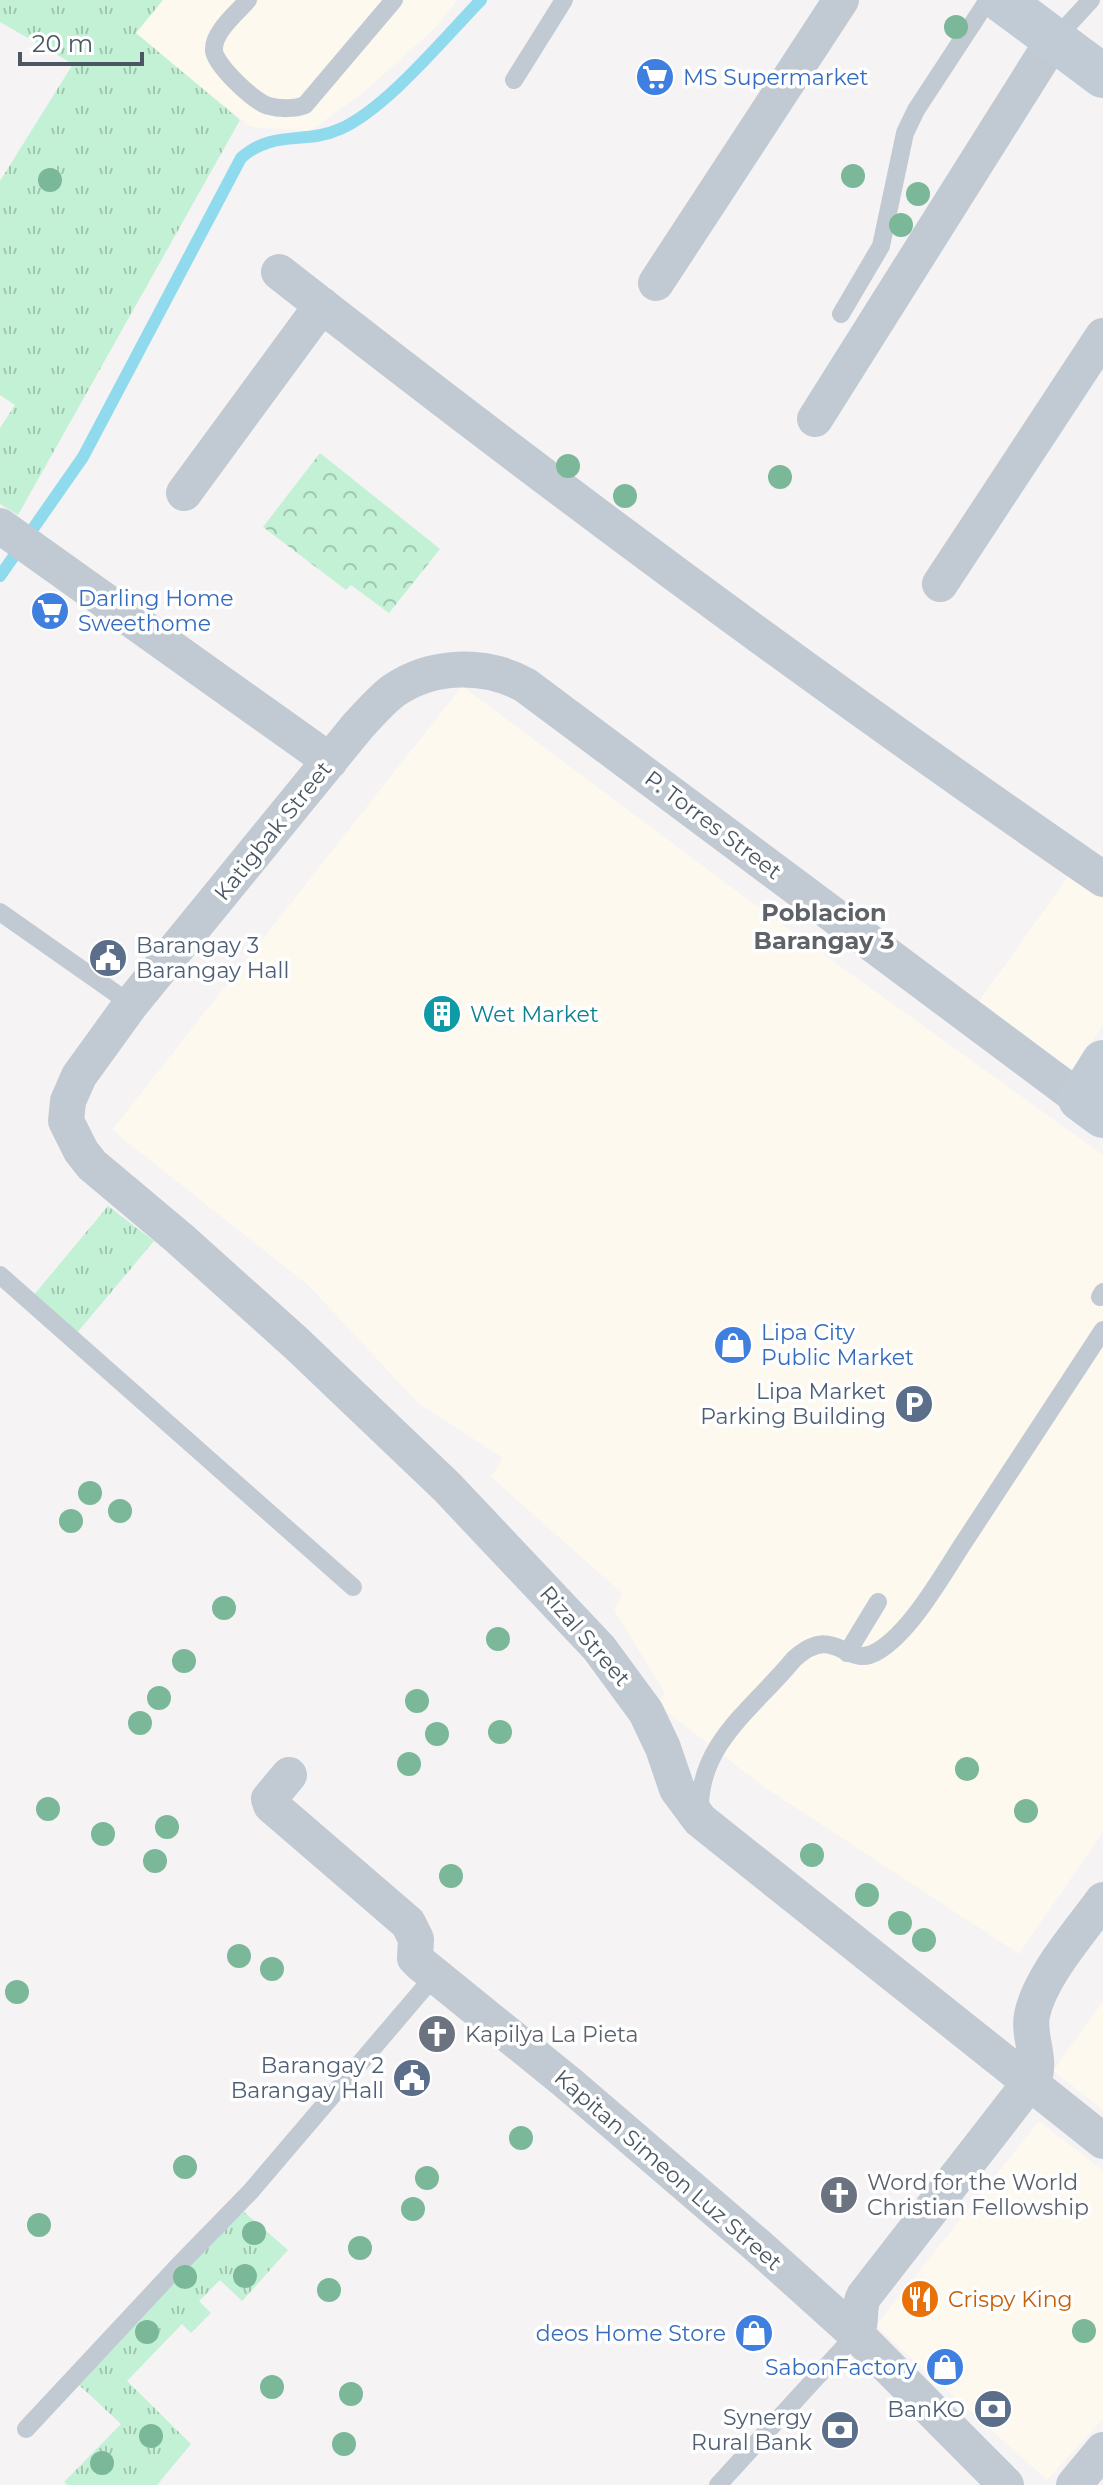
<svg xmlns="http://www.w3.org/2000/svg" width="1103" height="2485" viewBox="0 0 1103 2485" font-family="Montserrat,sans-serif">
	<defs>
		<pattern id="grass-tufts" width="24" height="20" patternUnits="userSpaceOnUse" patternTransform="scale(2)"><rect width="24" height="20" fill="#c3f1d5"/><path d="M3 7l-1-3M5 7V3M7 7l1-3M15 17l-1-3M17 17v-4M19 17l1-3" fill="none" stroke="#a0c6b0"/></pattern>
		<pattern id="forest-crowns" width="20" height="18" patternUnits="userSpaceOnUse" patternTransform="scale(2)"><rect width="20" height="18" fill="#c3f1d5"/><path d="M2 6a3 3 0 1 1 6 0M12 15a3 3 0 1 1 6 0" fill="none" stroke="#a0c6b0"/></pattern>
	</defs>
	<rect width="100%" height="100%" fill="#f5f3f3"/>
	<path fill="#fdf9ef" d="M163 0H457L434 29 364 92 310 131 251 127 135 33Z
		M462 686 758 907 1103 1155V1832L1019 1954 764 1787 657 1704 665 1693 614 1610 623 1594 491 1477 503 1458 418 1403 309 1286 112 1130Z
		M1070 874 1103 896V1025L1073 1070 977 1004Z
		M1103 2001V2110L1053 2071Z
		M1039 2121 1103 2171V2419L1047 2480 881 2331 877 2324Z"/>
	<path fill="url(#grass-tufts)" d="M0 0H163L136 33 240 120 18 515 0 504V428L15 405 0 395V181L73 64 0 22Z
		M108 1206 154 1241 76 1334 33 1296Z
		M243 2211 288 2250 242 2301 220 2280 199 2301 211 2313 191 2333 182 2324 127 2381 191 2444 157 2485H68L64 2482 121 2424 77 2383Z"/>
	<path fill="url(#forest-crowns)" d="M320 453 440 549 389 613 351 585 346 590 263 527Z"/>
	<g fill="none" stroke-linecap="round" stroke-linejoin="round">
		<path stroke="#90daee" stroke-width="12" d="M0 576 83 457 241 158C273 129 305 145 340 129 386 109 445 37 481 0"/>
		<path stroke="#c1cad2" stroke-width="18" d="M248 0C237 13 213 32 214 50 214 64 255 103 269 106 279 109 296 109 305 105L394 0
			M1055 39 1091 0
			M514 80 564 0
			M841 314 881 246 905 133 916 110 988 0
			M0 912 131 1004
			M0 1275 353 1587
			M1100 1297 1103 1292
			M847 1653 878 1602
			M700 1813C697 1744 754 1708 794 1659 836 1621 846 1671 878 1651 913 1630 945 1570 968 1536 1013 1467 1058 1399 1103 1330
			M26 2429 179 2265 251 2191 436 1974
			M718 2485 856 2334"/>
		<path stroke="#c1cad2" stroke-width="36" d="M279 272C547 482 822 686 1103 879
			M656 283 841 0
			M815 419 1054 39
			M184 493 322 305
			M0 526 330 761
			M940 584 1103 336
			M1080 1099 525 685C485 663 432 664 393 691 380 701 369 714 357 727L131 1004 79 1076 68 1101 66 1121 81 1151 92 1165 179 1238 296 1343 447 1487 599 1648 646 1712 663 1748 677 1789 700 1820 1103 2141
			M289 1775 269 1799 271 1805 408 1923 416 1939 415 1958 421 1964 568 2083 758 2246 856 2334 1006 2485
			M856 2334C863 2322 857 2309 864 2296L1035 2076C1040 2056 1028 2035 1032 2015 1040 1976 1080 1932 1103 1900
			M1074 2485 1103 2450"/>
		<path stroke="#c1cbd6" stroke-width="44" d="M1001 0 1103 76
			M1103 1062 1080 1099 1103 1116"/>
	</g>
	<g fill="#7bb799">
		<circle cx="956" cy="27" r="12"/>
		<circle cx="853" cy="176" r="12"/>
		<circle cx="50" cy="180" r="12"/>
		<circle cx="918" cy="194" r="12"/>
		<circle cx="901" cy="225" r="12"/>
		<circle cx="568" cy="466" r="12"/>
		<circle cx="780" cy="477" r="12"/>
		<circle cx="625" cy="496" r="12"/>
		<circle cx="90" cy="1493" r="12"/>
		<circle cx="120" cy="1511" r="12"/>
		<circle cx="71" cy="1521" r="12"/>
		<circle cx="224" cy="1608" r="12"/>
		<circle cx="498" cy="1639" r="12"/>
		<circle cx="184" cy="1661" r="12"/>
		<circle cx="159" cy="1698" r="12"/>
		<circle cx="417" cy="1701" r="12"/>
		<circle cx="140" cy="1723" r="12"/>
		<circle cx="500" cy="1732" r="12"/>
		<circle cx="437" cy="1734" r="12"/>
		<circle cx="409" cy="1764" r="12"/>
		<circle cx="967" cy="1769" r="12"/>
		<circle cx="48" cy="1809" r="12"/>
		<circle cx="1026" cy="1811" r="12"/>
		<circle cx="167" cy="1827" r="12"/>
		<circle cx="103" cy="1834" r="12"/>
		<circle cx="812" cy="1855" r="12"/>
		<circle cx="155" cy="1861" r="12"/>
		<circle cx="451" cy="1876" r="12"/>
		<circle cx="867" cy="1895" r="12"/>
		<circle cx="900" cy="1923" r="12"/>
		<circle cx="924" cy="1940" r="12"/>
		<circle cx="239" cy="1956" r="12"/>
		<circle cx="272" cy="1969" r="12"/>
		<circle cx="17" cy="1992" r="12"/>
		<circle cx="521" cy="2138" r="12"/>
		<circle cx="185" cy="2167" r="12"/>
		<circle cx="427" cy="2178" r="12"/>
		<circle cx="413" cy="2209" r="12"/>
		<circle cx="39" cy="2225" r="12"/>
		<circle cx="254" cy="2233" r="12"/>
		<circle cx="360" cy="2248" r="12"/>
		<circle cx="245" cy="2276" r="12"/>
		<circle cx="185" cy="2277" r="12"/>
		<circle cx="329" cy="2290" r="12"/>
		<circle cx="1084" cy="2331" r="12"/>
		<circle cx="147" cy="2332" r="12"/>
		<circle cx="272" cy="2387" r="12"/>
		<circle cx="351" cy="2394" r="12"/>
		<circle cx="151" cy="2436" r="12"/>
		<circle cx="344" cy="2444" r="12"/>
		<circle cx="102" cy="2463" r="12"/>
	</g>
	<defs>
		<symbol id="supermarket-disc" viewBox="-11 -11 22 22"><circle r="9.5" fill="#3f7fe0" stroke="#fff"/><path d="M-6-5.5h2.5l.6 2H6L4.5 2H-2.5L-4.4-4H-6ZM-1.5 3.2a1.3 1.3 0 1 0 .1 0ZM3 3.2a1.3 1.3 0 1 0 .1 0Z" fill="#fff"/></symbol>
		<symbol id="civic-disc" viewBox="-11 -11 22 22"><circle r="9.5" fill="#5c6f8a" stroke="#fff"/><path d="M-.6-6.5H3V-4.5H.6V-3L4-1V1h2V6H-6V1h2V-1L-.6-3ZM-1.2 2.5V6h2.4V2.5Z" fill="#fff"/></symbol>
		<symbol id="building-disc" viewBox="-11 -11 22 22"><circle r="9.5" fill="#0f9aa8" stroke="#fff"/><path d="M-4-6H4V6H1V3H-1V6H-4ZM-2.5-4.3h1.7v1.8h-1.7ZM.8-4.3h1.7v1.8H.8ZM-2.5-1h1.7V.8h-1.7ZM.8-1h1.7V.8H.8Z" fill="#fff"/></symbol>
		<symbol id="shop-disc" viewBox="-11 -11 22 22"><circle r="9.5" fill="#3f7fe0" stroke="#fff"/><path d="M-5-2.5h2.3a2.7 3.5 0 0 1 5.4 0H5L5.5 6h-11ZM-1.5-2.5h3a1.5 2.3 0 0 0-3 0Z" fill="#fff"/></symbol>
		<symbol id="parking-disc" viewBox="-11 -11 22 22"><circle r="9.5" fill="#5c6f8a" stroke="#fff"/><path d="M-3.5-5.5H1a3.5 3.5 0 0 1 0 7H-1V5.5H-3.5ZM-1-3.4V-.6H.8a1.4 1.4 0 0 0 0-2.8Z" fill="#fff"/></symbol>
		<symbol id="church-disc" viewBox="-11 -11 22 22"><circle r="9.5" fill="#6b7280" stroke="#fff"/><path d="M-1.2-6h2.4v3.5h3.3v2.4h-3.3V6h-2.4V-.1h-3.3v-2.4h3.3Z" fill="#fff"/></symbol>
		<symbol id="restaurant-disc" viewBox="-11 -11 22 22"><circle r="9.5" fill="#e8710a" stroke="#fff"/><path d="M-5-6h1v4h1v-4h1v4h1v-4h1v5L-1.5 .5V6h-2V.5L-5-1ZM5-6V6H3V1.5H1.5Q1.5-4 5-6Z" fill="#fff"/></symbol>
		<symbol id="bank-disc" viewBox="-11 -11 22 22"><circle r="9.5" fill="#5c6f8a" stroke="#fff"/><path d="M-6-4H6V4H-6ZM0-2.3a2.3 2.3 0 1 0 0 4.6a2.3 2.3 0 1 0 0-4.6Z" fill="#fff"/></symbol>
	</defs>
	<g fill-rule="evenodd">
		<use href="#supermarket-disc" x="633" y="55" width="44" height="44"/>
		<use href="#supermarket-disc" x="28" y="589" width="44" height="44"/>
		<use href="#civic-disc" x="86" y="936" width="44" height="44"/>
		<use href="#building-disc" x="420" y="992" width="44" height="44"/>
		<use href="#shop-disc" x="711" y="1323" width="44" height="44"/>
		<use href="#parking-disc" x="892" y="1382" width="44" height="44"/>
		<use href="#church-disc" x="415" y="2012" width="44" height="44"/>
		<use href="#civic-disc" x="390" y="2056" width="44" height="44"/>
		<use href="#church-disc" x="817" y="2173" width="44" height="44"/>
		<use href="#restaurant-disc" x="898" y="2277" width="44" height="44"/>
		<use href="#shop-disc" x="732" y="2311" width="44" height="44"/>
		<use href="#shop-disc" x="923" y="2345" width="44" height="44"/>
		<use href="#bank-disc" x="971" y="2387" width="44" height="44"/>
		<use href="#bank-disc" x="818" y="2408" width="44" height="44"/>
	</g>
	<g text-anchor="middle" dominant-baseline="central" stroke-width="7" stroke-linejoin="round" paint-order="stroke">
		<g font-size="22" fill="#366cbe" stroke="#fff" text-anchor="start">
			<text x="683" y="77">MS Supermarket</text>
			<text x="78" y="598">Darling Home<tspan x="78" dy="25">Sweethome</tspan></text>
			<text x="761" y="1332">Lipa City<tspan x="761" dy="25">Public Market</tspan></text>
			<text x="726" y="2333" text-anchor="end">deos Home Store</text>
			<text x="917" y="2367" text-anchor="end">SabonFactory</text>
		</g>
		<g font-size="22" fill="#4a5661" stroke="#fff">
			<text transform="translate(713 825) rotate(37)">P. Torres Street</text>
			<text transform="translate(273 831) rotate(-51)">Katigbak Street</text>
			<text transform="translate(585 1636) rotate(49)">Rizal Street</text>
			<text transform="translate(668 2170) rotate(41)">Kapitan Simeon Luz Street</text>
		</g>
		<g font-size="22" fill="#4e5e75" stroke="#fff" text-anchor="end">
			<text x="136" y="945" text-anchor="start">Barangay 3<tspan x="136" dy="25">Barangay Hall</tspan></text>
			<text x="886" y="1391">Lipa Market<tspan x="886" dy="25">Parking Building</tspan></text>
			<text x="384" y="2065">Barangay 2<tspan x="384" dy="25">Barangay Hall</tspan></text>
			<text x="965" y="2409">BanKO</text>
			<text x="812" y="2417">Synergy<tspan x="812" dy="25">Rural Bank</tspan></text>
		</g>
		<g font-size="22" fill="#0d838f" stroke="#fff" text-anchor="start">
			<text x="470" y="1014">Wet Market</text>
		</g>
		<g font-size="22" fill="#5b616d" stroke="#fff" text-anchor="start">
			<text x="465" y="2034">Kapilya La Pieta</text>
			<text x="867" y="2182">Word for the World<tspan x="867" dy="25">Christian Fellowship</tspan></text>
		</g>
		<g font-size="22" fill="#c56008" stroke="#fff" text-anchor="start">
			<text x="948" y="2299">Crispy King</text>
		</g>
		<g font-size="24" font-weight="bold" fill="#5f6368" stroke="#fff">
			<text x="824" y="912">Poblacion<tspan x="824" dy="28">Barangay 3</tspan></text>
		</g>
	</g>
	<path d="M20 52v12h122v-12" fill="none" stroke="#4a5661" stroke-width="4"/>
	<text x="32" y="52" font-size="24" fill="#4a5661" stroke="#ffffff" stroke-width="6" paint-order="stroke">20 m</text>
</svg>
